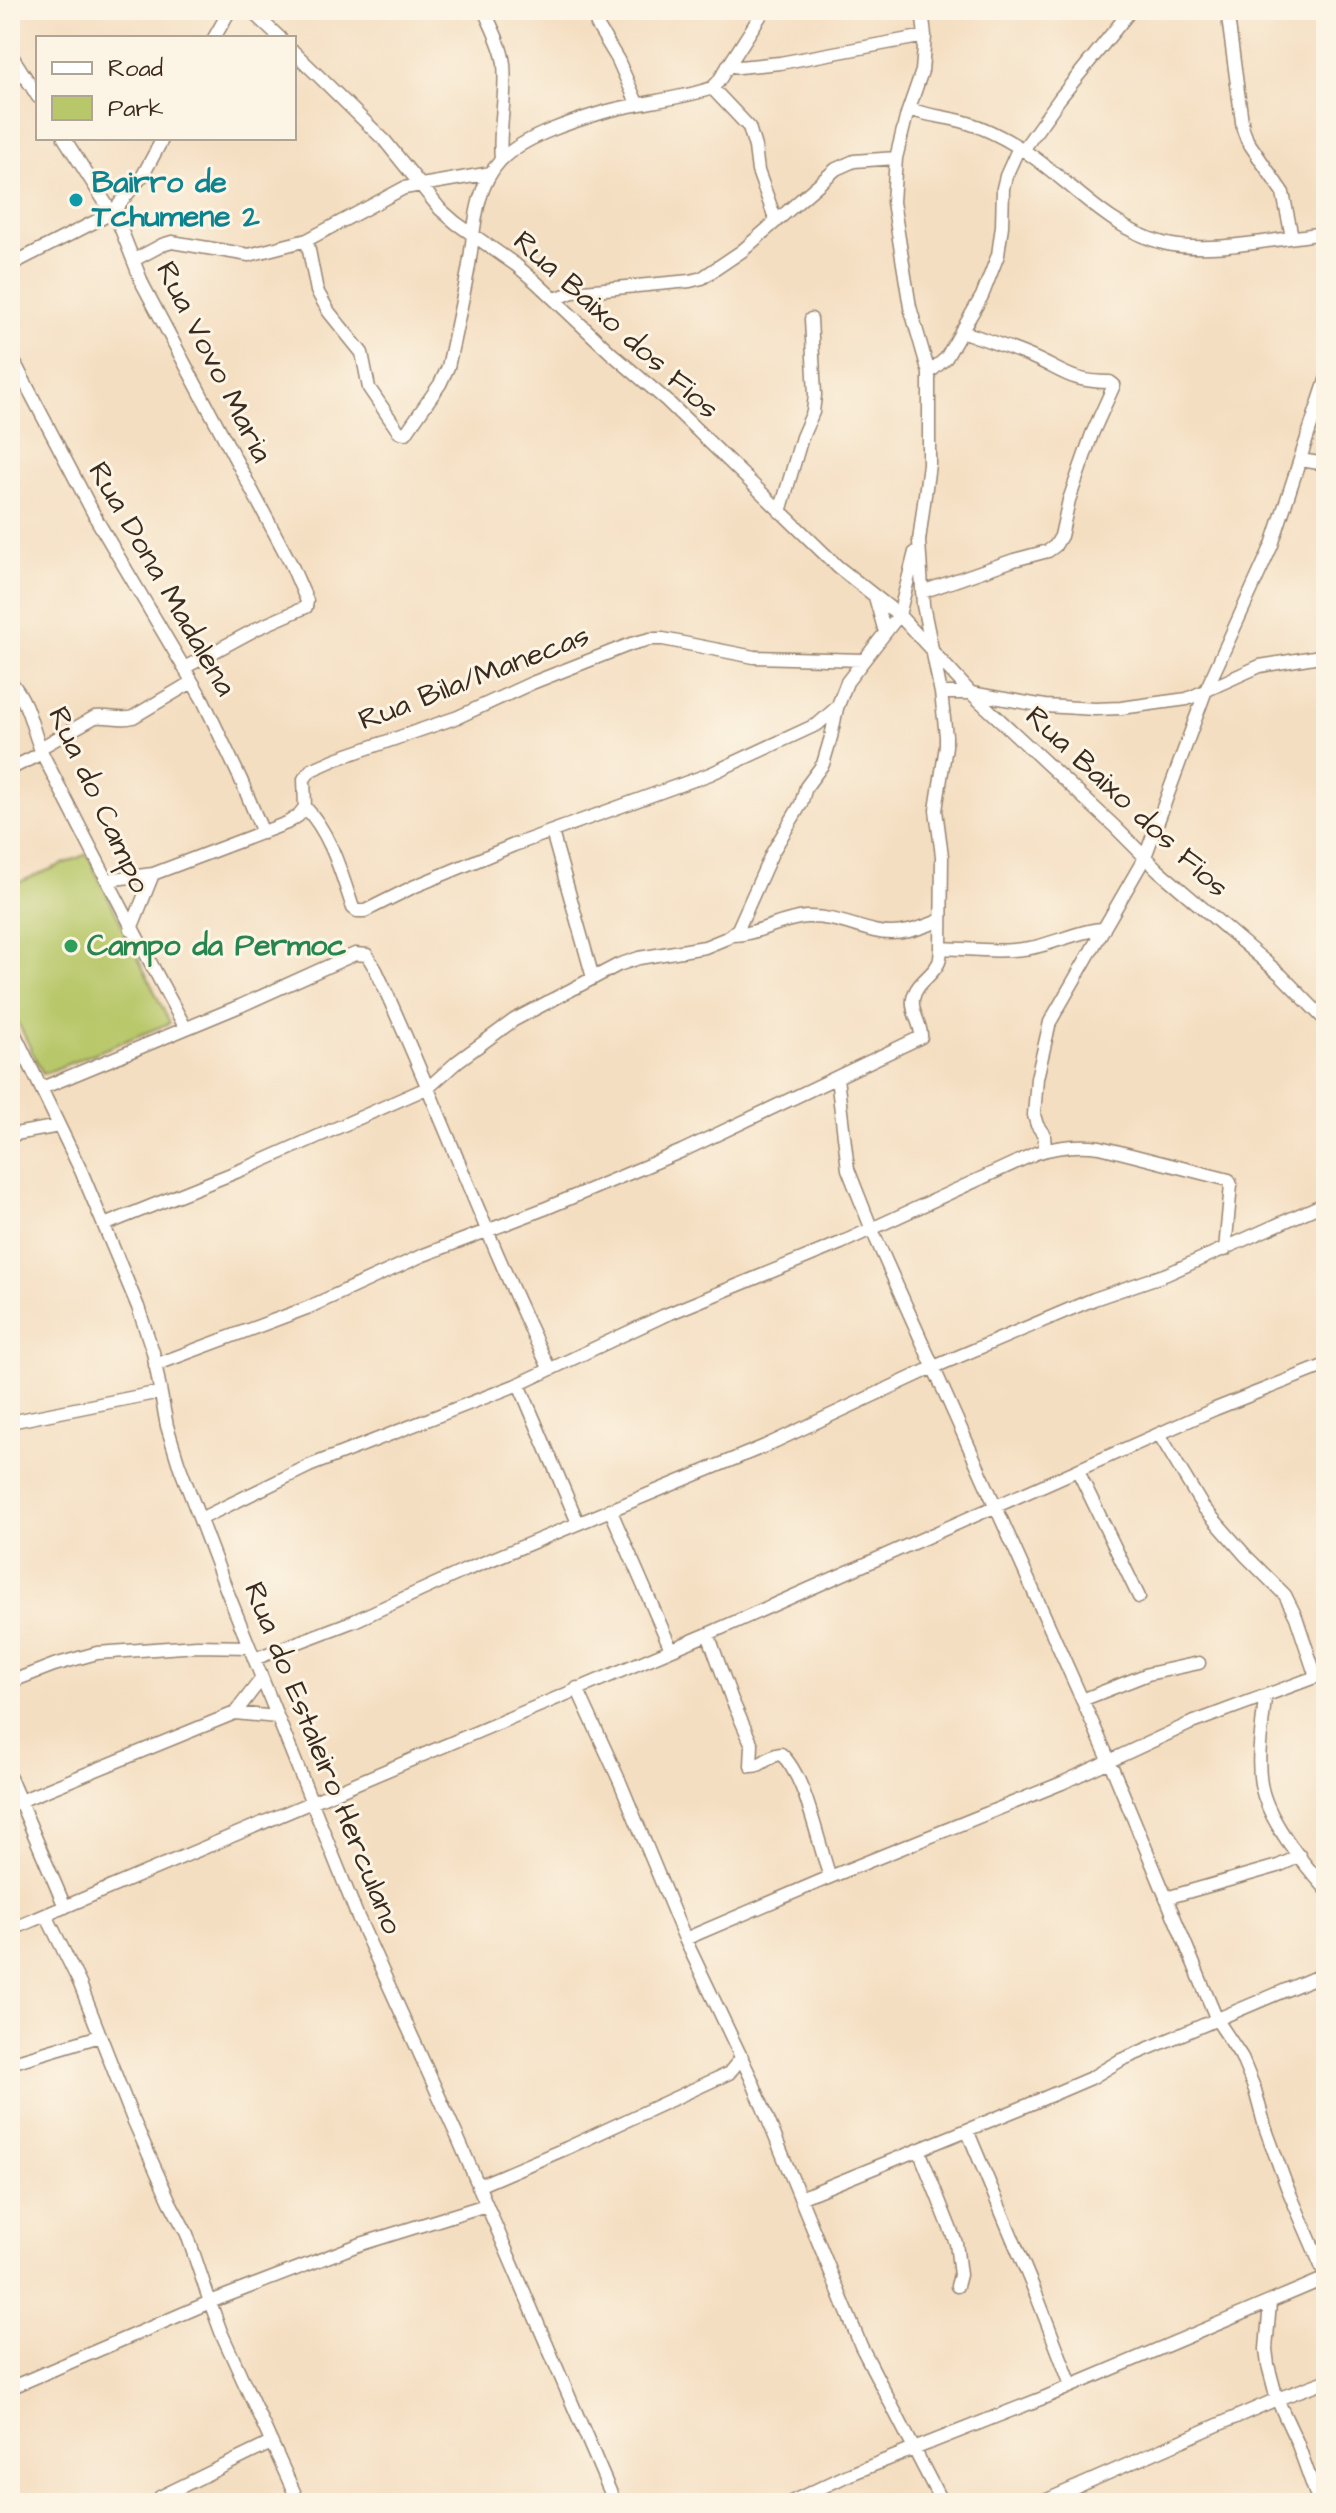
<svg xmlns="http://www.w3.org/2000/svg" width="1336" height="2513" viewBox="0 0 1336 2513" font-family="'Architects Daughter',sans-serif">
	<rect width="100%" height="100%" fill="#fcf5e5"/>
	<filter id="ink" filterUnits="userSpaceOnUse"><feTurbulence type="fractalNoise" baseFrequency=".0125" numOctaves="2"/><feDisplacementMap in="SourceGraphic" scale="16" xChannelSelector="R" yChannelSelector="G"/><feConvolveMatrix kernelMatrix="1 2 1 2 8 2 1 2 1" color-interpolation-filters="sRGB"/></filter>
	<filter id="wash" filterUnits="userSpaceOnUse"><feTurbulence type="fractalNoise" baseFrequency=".006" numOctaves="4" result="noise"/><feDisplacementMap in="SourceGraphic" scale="32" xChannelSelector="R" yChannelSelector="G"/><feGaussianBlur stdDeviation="1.8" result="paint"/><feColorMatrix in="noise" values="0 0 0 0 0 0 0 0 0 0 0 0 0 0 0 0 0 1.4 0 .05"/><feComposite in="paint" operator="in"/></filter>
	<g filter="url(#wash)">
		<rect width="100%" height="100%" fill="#f4dec1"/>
		<path fill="#b8c769" stroke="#7a7844" stroke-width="2" d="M87 854 170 1023 43 1074 10 1006V886Z"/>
	</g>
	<g filter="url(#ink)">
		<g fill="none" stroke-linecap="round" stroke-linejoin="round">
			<defs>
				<path id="minor" d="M250 10 280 38
					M484 10C491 26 502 46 504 64 507 96 498 128 501 160
					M593 10 597 25 618 60 637 103
					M1227 10 1243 129 1247 140 1283 193 1292 237
					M214 38 230 10
					M294 52 385 141 440 209 456 223 516 265 537 283 611 353 666 400 838 567 899 615 971 693 1114 826 1158 870 1281 975 1326 1021
					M10 53 38 97
					M728 65 739 67 780 63 925 36
					M712 88 749 127 755 147 758 171 776 221
					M909 109C928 116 948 117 968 123 985 128 1002 137 1017 146 1068 177 1104 227 1163 243 1208 255 1279 238 1326 233
					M64 138 119 224 143 285 291 564 307 601 306 607 258 628 184 668
					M1023 150 1060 98 1131 10
					M307 240 317 291 329 312 362 353 369 388 399 432 406 433 440 384 448 367C455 335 462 303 468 271 475 234 473 190 500 161 522 137 574 121 604 112 639 102 678 100 712 88L718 82 764 10
					M134 260 162 245 172 242 249 255 307 240 404 188 491 173
					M10 265 112 213 143 175 163 138
					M555 299 573 292 690 281 702 278 742 251 836 169 854 161 896 158
					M10 354 98 522 203 700 241 780 263 833
					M929 373 946 358 982 296 998 255 1002 226 1003 188 1006 176 1019 147
					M1300 460 1326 464
					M780 512 802 437 813 412 815 395 811 319
					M922 592 1014 560 1048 551 1055 546 1061 536 1069 500 1092 434 1114 385 1110 382C1068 382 1062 369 1027 355 1005 346 983 339 961 331
					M875 597 885 632
					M10 681C32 706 31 732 45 759 91 849 137 939 185 1027
					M941 693H971L1045 706 1095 709 1121 708 1187 699 1260 666 1326 655
					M40 748 95 717C108 715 121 721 133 717L192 682
					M10 769 42 753
					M305 807C331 834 341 873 353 908L357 911H365L413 887 514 845 710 774 818 724 836 708
					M552 832 593 978
					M107 880 153 874 287 823 298 816 305 807 304 779 311 770 336 759 458 717 532 683 631 644 650 639H663L754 657 863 660
					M131 929 153 874
					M733 935C756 935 780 919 806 917 831 916 850 925 874 931 898 937 919 929 941 920
					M941 948C970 949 1002 953 1030 948 1050 945 1087 928 1104 929
					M10 1024 82 1173 138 1307 153 1352 167 1426 178 1462 227 1591 357 1915 457 2136 615 2503
					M837 1078 848 1169 872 1230 1109 1760 1217 2020 1241 2056 1255 2090 1265 2127 1287 2187 1326 2277
					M42 1088 240 1006 355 954 367 955 376 970C437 1101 486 1238 549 1368
					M10 1135 59 1126
					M1045 1150 1044 1135 1037 1125 1034 1115 1037 1078 1050 1022 1145 857 1206 690 1272 545 1326 380
					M104 1225 251 1166 429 1087 458 1061 514 1020 618 965 639 958 705 947 727 938 738 929 772 853 801 804 806 787 823 764 831 737 837 708 847 682 899 615 915 552
					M155 1365 307 1308 421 1256 544 1209 682 1151 921 1037C922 1024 911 1014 913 999 916 982 933 976 939 962 940 960 941 950 941 948L942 856 936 810 946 746V736L941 693 923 605 919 541 929 464V373L910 307 893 202 896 158 907 114 922 71 925 36 922 10
					M519 1384 578 1523
					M10 1422 160 1392
					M1159 1434 1203 1507 1246 1556 1285 1595 1296 1617 1316 1677
					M1078 1471 1139 1597
					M610 1509 671 1649
					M200 1519 309 1466 519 1384 663 1316 841 1243 1036 1153C1058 1146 1078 1144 1100 1147L1229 1180 1231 1185 1225 1250
					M708 1634 732 1700 752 1745 751 1766C762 1767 770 1754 781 1754 806 1776 818 1844 830 1877
					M254 1659 354 1621 466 1570 765 1446 934 1367 1094 1299 1167 1274 1326 1203
					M10 1682 54 1665 97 1653 197 1646 249 1647
					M577 1688 620 1782 685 1939 751 2078 861 2346 942 2503
					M1265 1697C1263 1724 1256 1757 1261 1784 1267 1820 1302 1862 1326 1889
					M1082 1700 1148 1674 1199 1663
					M235 1713 262 1678
					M10 1778 65 1907
					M10 1805 235 1713 277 1717
					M1166 1898 1278 1866 1300 1856
					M46 1915 80 1984 132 2117 170 2202 187 2234 210 2302 361 2244 486 2205
					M10 1930 708 1634 1215 1409 1326 1365
					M685 1939 830 1877 1062 1783 1189 1724 1326 1673
					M10 2063 100 2036
					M967 2130 1038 2299 1071 2385
					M919 2150 956 2243 960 2275 957 2286
					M478 2186 567 2148 729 2073 742 2057
					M800 2198 1021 2108 1091 2078 1121 2060 1326 1973
					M10 2388 210 2302 221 2332 299 2503
					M160 2497 271 2443
					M789 2503 848 2475 1048 2396 1326 2278
					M1040 2503 1277 2399 1268 2365 1266 2349 1270 2303
					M1319 2503 1297 2442 1277 2399 1326 2381"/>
			</defs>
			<use href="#minor" stroke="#988470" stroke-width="15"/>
			<use href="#minor" stroke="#fff" stroke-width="12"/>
		</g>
	</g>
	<circle fill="#0f9aa8" stroke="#fcf5e5" stroke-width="3" cx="76" cy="200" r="8"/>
	<circle fill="#2e9e5b" stroke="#fcf5e5" stroke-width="3" cx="71" cy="946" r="8"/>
	<g text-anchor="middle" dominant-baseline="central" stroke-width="6" stroke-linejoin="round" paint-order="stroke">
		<g font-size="30" font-weight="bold" fill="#0d838f" stroke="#fcf5e5" text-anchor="start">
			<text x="92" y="183">Bairro de<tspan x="92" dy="34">Tchumene 2</tspan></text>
		</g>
		<g font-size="30" fill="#3b2a1e" stroke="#fcf5e5">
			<text transform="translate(616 325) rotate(42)">Rua Baixo dos Fios</text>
			<text transform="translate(214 362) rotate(63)">Rua Vovo Maria</text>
			<text transform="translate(162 579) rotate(60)">Rua Dona Madalena</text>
			<text transform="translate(474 678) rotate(-21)">Rua Bila/Manecas</text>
			<text transform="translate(99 800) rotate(65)">Rua do Campo</text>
			<text transform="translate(1127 802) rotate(43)">Rua Baixo dos Fios</text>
			<text transform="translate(323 1758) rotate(68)">Rua do Estaleiro Herculano</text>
		</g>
		<g font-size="30" font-weight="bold" fill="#27864d" stroke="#fcf5e5" text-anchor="start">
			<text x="87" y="946">Campo da Permoc</text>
		</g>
	</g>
	<rect width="1336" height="2513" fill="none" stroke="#fcf5e5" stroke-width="40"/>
	<rect x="36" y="36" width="260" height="104" fill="#fcf5e5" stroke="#afa495" stroke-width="2"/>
	<rect x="52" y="62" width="40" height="12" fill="#ffffff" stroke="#afa495" stroke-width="2"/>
	<text x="108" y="76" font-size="24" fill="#3b2a1e">Road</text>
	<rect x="52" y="96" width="40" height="24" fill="#b8c769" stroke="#afa495" stroke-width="2"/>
	<text x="108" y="116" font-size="24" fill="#3b2a1e">Park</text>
</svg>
